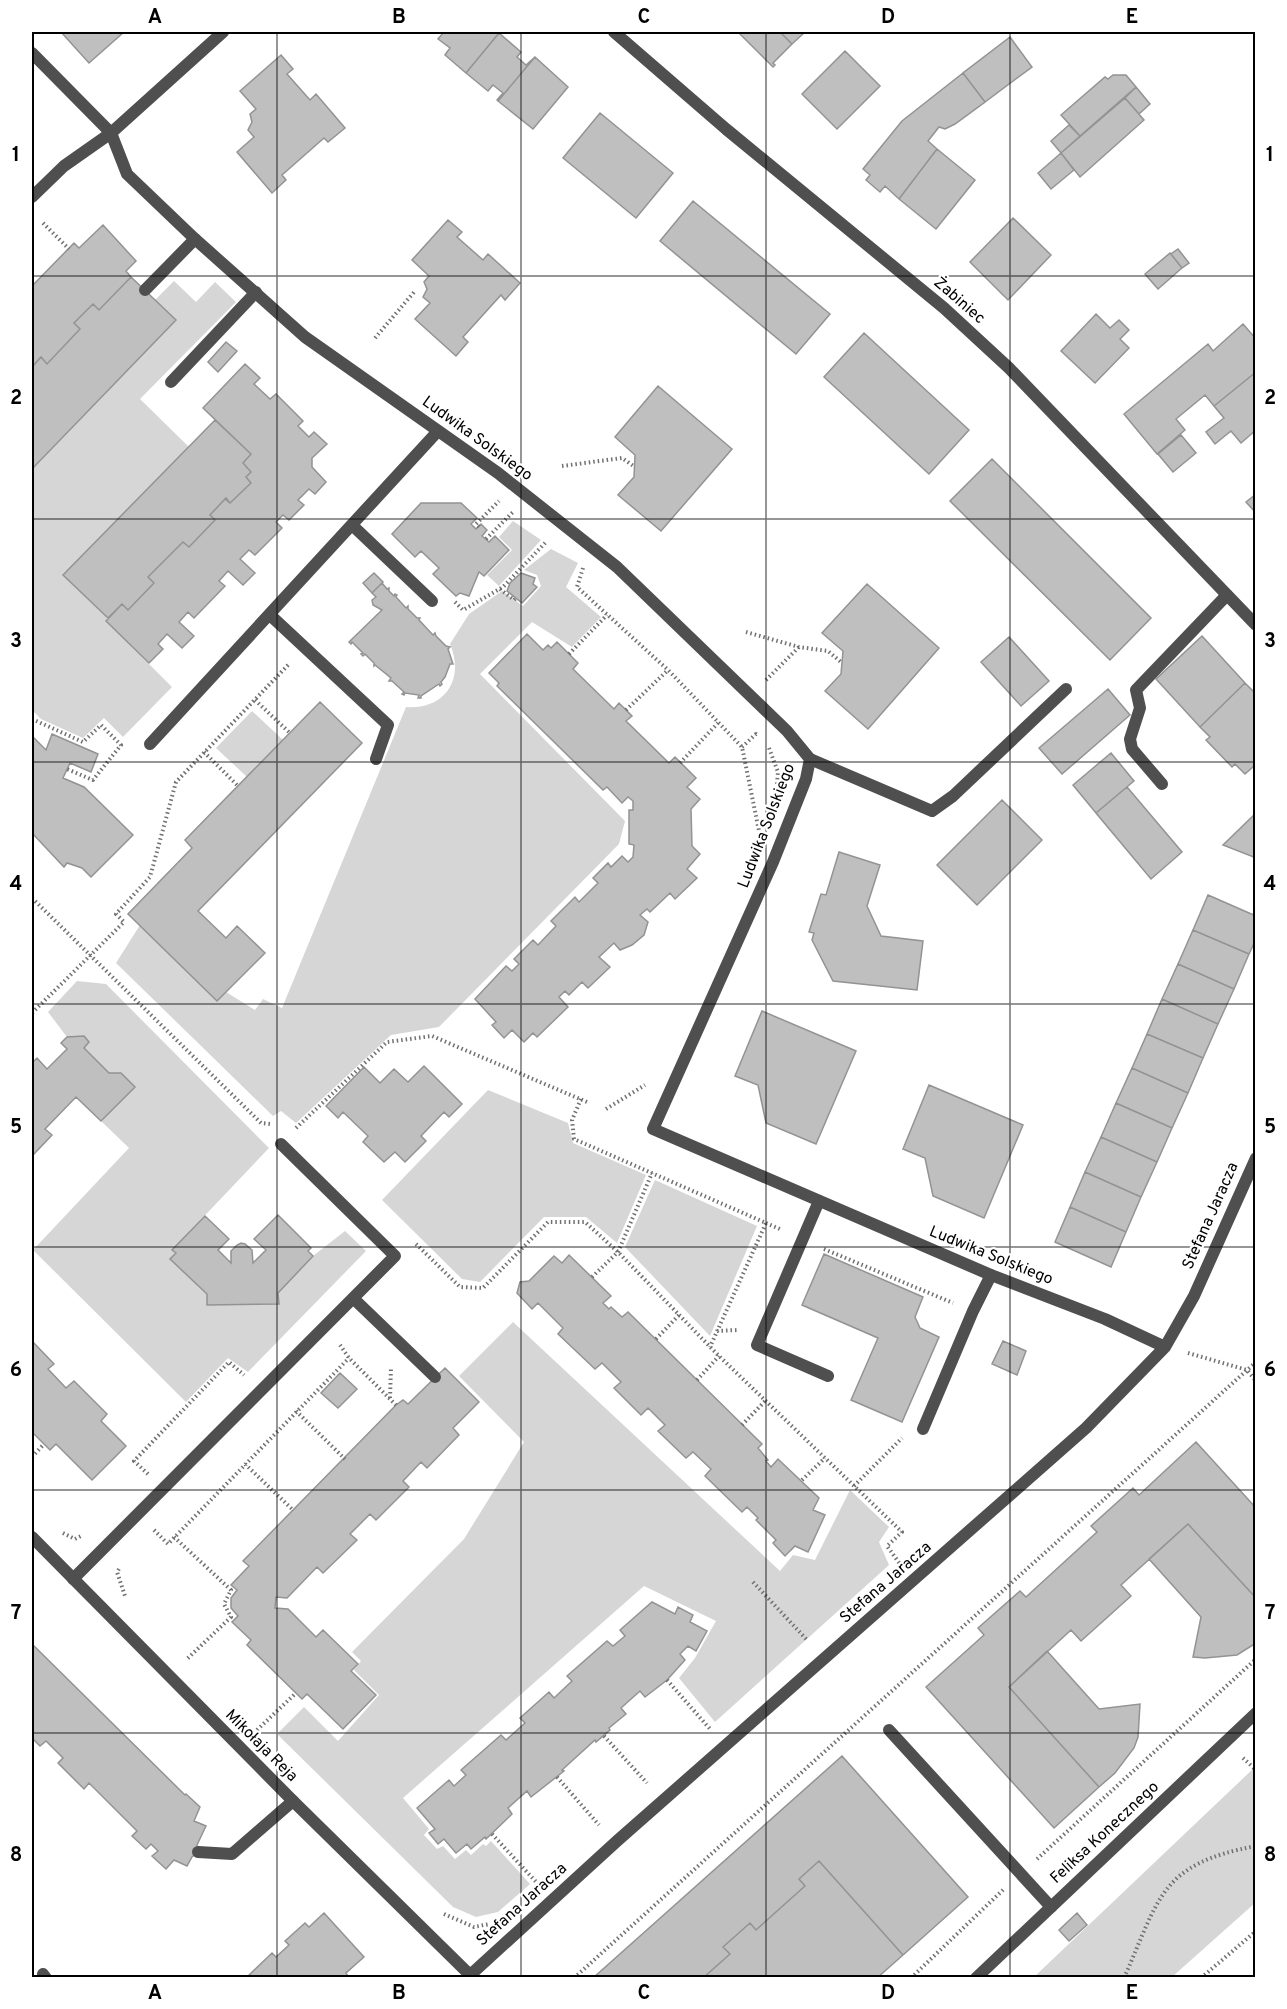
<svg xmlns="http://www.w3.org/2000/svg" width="1287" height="2009" viewBox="0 0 1287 2009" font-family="Overpass,sans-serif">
	<rect width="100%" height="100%" fill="#fff"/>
	<path fill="#d6d6d6" d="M174 281 196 302 215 282 236 302 140 399 189 447 64 575 108 618 106 621 172 687 123 737 104 718 83 738 41 719 32 710V469L176 320 155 300Z
		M513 521 541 540 499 586 487 575 512 550 499 537Z
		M551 549 578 563 566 587 601 617 572 647 532 622 480 674 625 821 619 844 439 1027 391 1035 296 1123 281 1111 273 1116 116 963 140 925 217 1001 226 992 255 1010 263 999 282 1008 406 707C445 710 465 679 450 644L469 614 502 591 523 606 541 586 537 575 524 570Z
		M252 711 283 740 247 777 216 748Z
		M77 981 106 984 269 1148 173 1249 176 1253 171 1259 207 1294V1305L278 1304V1293L313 1256 345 1231 366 1251 248 1372 228 1358 186 1402 33 1250 129 1148 101 1121 134 1087 121 1073H109L84 1048 89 1042 84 1037H67L48 1012Z
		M488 1090 568 1123 573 1143 646 1175 617 1243 586 1217H544L480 1282 462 1279 382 1200Z
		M655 1180 757 1226 710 1336 625 1247Z
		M513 1322 780 1571 793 1555 815 1560 850 1490 889 1527 879 1542 889 1565 715 1722 679 1678 695 1658 716 1621 644 1586 403 1798 429 1829 424 1835 437 1849 443 1846 455 1859 466 1850 471 1855 483 1844 486 1846 491 1841 530 1884 498 1912 476 1917 453 1907 277 1734 304 1707 338 1741 379 1695 354 1670 361 1661 352 1652 464 1539 524 1442 459 1376Z
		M1255 1767V1903L1172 1977H1034Z"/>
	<path fill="#bfbfbf" stroke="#939393" stroke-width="1.5" d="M61 32H124L89 63Z
		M444 32H498L499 33 466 73 445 55 450 48 438 39Z
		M738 32H780L792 44 773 63 775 65 773 67Z
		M780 32H805L792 44Z
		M499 33 521 52 517 57 526 65 535 57 498 101 497 100 503 93 493 85 488 91 466 73Z
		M1010 37 1032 67 985 102 963 73Z
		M845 51 880 86 837 129 802 94Z
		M281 55 293 69 287 74 310 100 316 94 345 128 328 142 324 138 282 175 286 180 272 193 237 152 254 137 248 130 252 122 250 114 256 109 240 91Z
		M535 57 568 87 533 129 498 101Z
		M963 73 985 102 955 124 945 129 939 127 928 141 937 149 899 199 885 186 880 192 866 180 870 175 863 169 902 121Z
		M1113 75H1126L1136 87 1080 136 1061 115 1105 77 1108 79Z
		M1136 87 1150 104 1139 114 1125 98Z
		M1125 98 1144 120 1080 177 1061 153Z
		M600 113 673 173 636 218 563 158Z
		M1069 125 1080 136 1061 153 1051 141Z
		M937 149 975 180 936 229 899 199Z
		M1061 153 1074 170 1051 189 1038 173Z
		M693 201 830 314 796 354 660 241Z
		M1013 218 1051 255 1008 300 970 262Z
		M448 220 462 232 457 237 483 260 488 254 520 283 505 300 501 295 463 337 468 342 456 356 415 319 430 303 423 297 427 289 424 282 429 276 412 260Z
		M103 225 136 261 126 271 131 277 99 310 93 304 74 323 80 329 47 364 41 357 32 367V286L74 243 79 248Z
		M1178 249 1189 263 1182 268 1171 254Z
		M1170 253 1182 268 1158 289 1145 274Z
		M131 277 176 320 32 469V367L41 357 47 364 80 329 74 323 93 304 99 310Z
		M1096 314 1110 328 1119 320 1129 330 1120 339 1129 348 1095 383 1061 351Z
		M1243 324 1256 339V372L1214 406 1205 395 1176 419 1185 430 1157 454 1124 414 1208 344 1213 351Z
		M864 333 969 430 929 474 824 377Z
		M226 342 237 351 218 372 208 362Z
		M245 364 260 378 254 384 270 399 276 394 303 421 298 426 309 437 314 432 327 444 312 458V467L326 482 315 494 309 489 298 500 304 505 289 520 283 515 276 522 282 528 255 555 249 550 240 559 255 573 243 585 228 571 219 581 225 586 194 618 188 612 179 622 194 636 182 648 167 634 158 644 163 649 149 663 106 621 122 604 128 610 154 583 148 577 183 542 189 547 215 520 210 515 225 499 230 503 251 483 246 477 251 472 243 463 251 454 203 408Z
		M1256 372V430L1241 443 1231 431 1215 444 1206 432 1224 418 1214 406Z
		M658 386 732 449 661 531 618 495 634 477 635 455 615 437Z
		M215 420 251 454 243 463 251 472 246 477 251 483 230 503 226 498 210 515 215 520 189 547 183 542 148 577 154 583 128 610 122 604 108 618 63 575Z
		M1181 435 1196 453 1173 472 1158 454Z
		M992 459 1151 618 1110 660 950 501Z
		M1256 494V513L1246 502Z
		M421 503H461L477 518 471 524 476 529 481 524 487 530 482 536 489 542 495 536 509 550 484 576 479 572 469 596 460 593 456 596 433 574 439 568 421 551 415 557 392 534Z
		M374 573 383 582 372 593 363 583Z
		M521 573 535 578 533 584 537 587 522 603 507 591 510 583Z
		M382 583 387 589 389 588V591L394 596 395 594 397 595 396 597 406 608 408 606V609L417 618H420L419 620 433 635 435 633 436 636 446 646 450 647 448 649 453 664H450L445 677 441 682 442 684 440 686 439 684 421 696V698H418L419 695 405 693 404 695 402 694 404 692 392 681H389L391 678 375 665 374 666V663L365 654 363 656 361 654 363 653 352 642 351 644 349 642 382 610 373 605 372 600 376 597 372 593Z
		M867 584 939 648 868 729 825 691 841 674 843 651 822 633Z
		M527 634 543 650 548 645 551 648 557 642 578 663 573 669 614 709 619 703 632 716 626 721 669 763 675 757 696 778 687 787 700 799 691 809 692 846 700 854 687 869 697 878 675 899 670 893 650 912 647 909 640 915 648 922 644 935 632 945 620 950 614 943 599 957 610 967 588 988 582 982 569 995 565 991 559 997 568 1007 537 1037 533 1033 524 1042 512 1030 504 1038 492 1025 496 1022 475 999 506 966 512 971 519 964 514 959 533 940 538 945 556 926 551 921 575 897 579 902 598 883 593 878 608 863 611 867 622 856 628 862 633 857 634 845 629 844V810H633V801L628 797 622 803 607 787 603 790 497 686 499 683 489 673Z
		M1202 636 1245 683 1200 727 1156 679Z
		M1009 637 1049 681 1021 706 981 662Z
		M1245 683 1254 692 1256 691V770L1253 767 1245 774 1235 764 1232 767 1206 740 1210 737 1200 727Z
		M1108 689 1130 715 1062 774 1039 748Z
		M320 702 362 743 198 911 226 938 237 926 265 953 217 1001 128 914 192 848 185 840Z
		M52 734 98 754 91 772 70 763 63 778 84 787 133 835 91 877 82 868 67 863 64 867 32 833V736L46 750Z
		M1111 753 1134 781 1096 813 1073 785Z
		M1127 787 1182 852 1151 879 1096 813Z
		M1002 800 1042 840 977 905 937 865Z
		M1256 813V858L1223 845Z
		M839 852 880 865 867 906 881 936 923 941 917 990 833 981 812 940 814 933 809 932 821 894 826 895Z
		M1208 895 1256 916V939L1249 954 1193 930Z
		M1193 930 1249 954 1234 989 1178 964Z
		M1178 964 1234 989 1218 1024 1162 999Z
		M1162 999 1218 1024 1203 1058 1147 1034Z
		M762 1011 856 1051 816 1144 766 1123 758 1085 735 1076Z
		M1147 1034 1203 1058 1188 1093 1132 1068Z
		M84 1036 89 1042 84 1048 109 1073H121L135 1087 101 1121 76 1097 45 1129 52 1135 32 1156V1063L37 1058 47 1069 67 1049 61 1043 67 1037Z
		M424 1066 462 1104 449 1117 444 1112 421 1136 426 1141 405 1162 395 1152 384 1162 363 1142 368 1136 343 1112 338 1118 326 1106 364 1067 380 1083 394 1069 408 1082Z
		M1132 1068 1188 1093 1172 1128 1116 1103Z
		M929 1085 1023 1125 984 1218 933 1196 925 1158 903 1149Z
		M1116 1103 1172 1128 1157 1162 1101 1137Z
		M1101 1137 1157 1162 1141 1197 1085 1172Z
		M1085 1172 1141 1197 1126 1232 1070 1207Z
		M1070 1207 1126 1232 1111 1267 1055 1242Z
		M278 1215 311 1248 308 1251 313 1256 278 1293 279 1304 207 1305V1294L170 1259 176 1253 172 1250 205 1216 229 1239 218 1250 231 1263V1251L237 1245 241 1243 245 1244 252 1250 253 1263 266 1250 254 1239Z
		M824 1254 923 1297 915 1317 920 1328 939 1337 902 1422 851 1400 878 1338 802 1305Z
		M569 1255 611 1296 603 1303 609 1309 611 1307 622 1317 628 1312 762 1444 758 1448 768 1460 766 1461 771 1467 778 1459 819 1498 813 1510 825 1515 808 1552 795 1546 785 1556 773 1543 776 1540 756 1520 758 1518 747 1507 742 1512 705 1476 711 1469 693 1452 686 1458 658 1431 665 1425 648 1408 641 1415 614 1388 621 1382 602 1363 595 1369 558 1334 563 1328 538 1303 532 1309 517 1293 520 1282 529 1281 554 1256 562 1263Z
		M32 1341 54 1364 48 1369 66 1388 74 1381 107 1414 101 1421 126 1446 92 1480 56 1444 50 1450 32 1432Z
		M1003 1341 1026 1351 1017 1375 992 1364Z
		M445 1368 479 1402 453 1428 459 1435 427 1468 421 1462 403 1481 409 1487 376 1520 370 1514 350 1534 357 1540 323 1573 317 1567 287 1598 276 1597 275 1608 288 1609 316 1637 323 1630 358 1664 351 1671 376 1695 343 1729 307 1694 302 1699 247 1645 251 1640 232 1622 238 1616 231 1608V1598L237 1590 231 1585 249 1566 243 1561 396 1405 403 1400 408 1404Z
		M340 1373 357 1389 338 1408 321 1393Z
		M1196 1442 1256 1508V1598L1188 1524 1121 1585 1131 1596 1081 1641 1071 1630 1009 1687 1099 1787 1054 1828 926 1687 984 1635 978 1628 1020 1591 1026 1597 1097 1532 1091 1526 1133 1488 1139 1495Z
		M1188 1524 1256 1598V1643L1237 1655 1205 1658 1193 1657 1201 1617 1149 1559Z
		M652 1602 675 1614 678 1607 693 1615 690 1622 707 1631 696 1651 688 1646 680 1654 685 1660 667 1680 645 1697 640 1691 621 1708 626 1714 609 1728 610 1730 596 1742 595 1740 562 1770 564 1771 531 1797 527 1791 508 1808 512 1814 486 1839 485 1837 471 1849 467 1844 456 1853 444 1839 438 1844 429 1833 435 1829 417 1808 449 1780 454 1786 466 1775 461 1770 501 1735 506 1740 525 1723 520 1718 549 1692 554 1698 572 1681 567 1676 607 1641 613 1646 625 1636 620 1630Z
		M32 1644 185 1795 186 1794 200 1807 194 1821 206 1826 197 1845 198 1852 192 1857 187 1866 174 1860 166 1869 152 1856 158 1851 151 1844 146 1849 132 1836 137 1831 89 1783 84 1789 58 1763 63 1758 46 1741 40 1746 32 1738Z
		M1047 1651 1099 1709 1140 1704 1138 1737 1134 1748 1115 1773 1099 1787 1009 1687Z
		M842 1756 968 1897 903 1955 819 1861 799 1879 805 1886 756 1930 750 1923 723 1947 730 1954 703 1978H593Z
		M819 1861 903 1955 877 1978H703L730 1954 723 1947 750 1923 756 1930 805 1886 799 1879Z
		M324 1913 364 1957 346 1973 349 1978H246L272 1953 276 1957 289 1945 285 1941 305 1923 309 1927Z
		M1077 1913 1087 1925 1069 1941 1059 1930Z"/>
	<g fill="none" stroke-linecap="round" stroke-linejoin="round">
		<path stroke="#717171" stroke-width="4" stroke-dasharray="1.5 3" stroke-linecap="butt" d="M43 223 69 249
			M375 338 415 291
			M562 466 622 458 635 467
			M479 527 476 524 499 501
			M486 539 513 512
			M583 568 577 587 668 670 742 747 759 831
			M500 589 514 600 516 598
			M455 602 463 610 503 587 547 541
			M746 632 799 647 828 651 842 663
			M569 654 607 615
			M766 680 799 647
			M255 700 290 733
			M626 710 668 670
			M32 719 83 742 101 725 121 745 93 780 67 769
			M742 747 756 734 758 736
			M769 748 778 772 777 784
			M204 752 238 786
			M680 763 718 723
			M32 898 261 1123 270 1124
			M32 1013 124 922 116 914 150 877 176 782 289 664
			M581 1099 572 1120 574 1139 766 1223 710 1347
			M606 1109 645 1085
			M296 1128 387 1042 432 1036 587 1102
			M766 1223 782 1230
			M416 1244 460 1287 483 1288 548 1222H585L618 1252 719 1356 902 1532 887 1546 900 1564
			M824 1249 953 1303
			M592 1277 618 1252 652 1173
			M717 1331 738 1330
			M656 1339 679 1315
			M340 1345 349 1358 396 1405
			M1188 1353 1247 1370 1256 1381
			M697 1380 719 1356
			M390 1398 391 1367
			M296 1411 345 1459
			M742 1425 766 1400
			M32 1457 44 1444
			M245 1464 293 1510
			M148 1474 134 1461 229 1362 244 1375
			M802 1480 825 1458
			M854 1486 902 1438
			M154 1530 168 1544 349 1358
			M63 1533 75 1539 81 1536
			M174 1537 231 1590 224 1604 231 1617 186 1660
			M119 1569 117 1572 125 1596
			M753 1582 808 1641
			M667 1680 710 1729
			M257 1730 296 1693
			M604 1736 647 1783
			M1243 1758 1256 1770
			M557 1777 599 1825
			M492 1834 538 1884
			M1037 1859 1256 1659
			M444 1914 474 1927 490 1924
			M574 1978 1256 1362
			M911 1978 1005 1888
			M1124 1978C1160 1897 1160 1864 1256 1846
			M1201 1978 1256 1931"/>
		<path stroke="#4f4f4f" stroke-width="12" d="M32 53 111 133
			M145 290 195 239
			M171 382 256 292
			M352 525 432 601
			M270 615 388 725 376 759
			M150 744 438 431
			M810 759 932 811 953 796 1066 689
			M1162 784 1132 749 1130 739 1140 708 1136 690 1227 595
			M819 1201 757 1345 828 1376
			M353 1298 435 1377
			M923 1429 973 1311 991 1275
			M73 1579 395 1256 281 1144
			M889 1730 1051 1907
			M198 1852 232 1854 293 1801
			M43 1974 46 1978"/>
		<path stroke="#4f4f4f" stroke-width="12" d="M614 32 726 129 944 308 1009 368 1256 625
			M111 133 127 174 195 239 305 337 498 473 617 567 787 731 810 759 806 779 773 862 653 1129 991 1275 1105 1319 1165 1347
			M32 197 64 166 111 133 223 32
			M32 1537 293 1801 470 1975
			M467 1978 617 1841 1086 1428 1165 1347 1194 1296 1256 1158
			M976 1978 1256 1713"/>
	</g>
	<path fill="none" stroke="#000" stroke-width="1.5" stroke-opacity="0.55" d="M277 32V1978M521 32V1978M766 32V1978M1010 32V1978M32 276H1256M32 519H1256M32 762H1256M32 1004H1256M32 1247H1256M32 1490H1256M32 1733H1256"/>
	<g text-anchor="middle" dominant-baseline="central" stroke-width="4.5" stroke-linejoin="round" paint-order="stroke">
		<g font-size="16" fill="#000" stroke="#fff">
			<text transform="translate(959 301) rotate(41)">Żabiniec</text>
			<text transform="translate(477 439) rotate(36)">Ludwika Solskiego</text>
			<text transform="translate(767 826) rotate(-69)">Ludwika Solskiego</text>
			<text transform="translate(1211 1216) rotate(-66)">Stefana Jaracza</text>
			<text transform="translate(991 1256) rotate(22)">Ludwika Solskiego</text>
			<text transform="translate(886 1583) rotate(-41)">Stefana Jaracza</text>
			<text transform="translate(261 1746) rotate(45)">Mikołaja Reja</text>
			<text transform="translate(1105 1833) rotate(-43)">Feliksa Konecznego</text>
			<text transform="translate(522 1905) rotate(-42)">Stefana Jaracza</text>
		</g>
	</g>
	<rect width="1287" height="2009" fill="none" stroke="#ffffff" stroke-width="66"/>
	<rect x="33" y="33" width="1221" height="1943" fill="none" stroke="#000" stroke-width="2"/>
	<g font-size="20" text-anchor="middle" font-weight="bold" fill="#000">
		<text x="155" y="23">A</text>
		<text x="399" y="23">B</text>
		<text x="644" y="23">C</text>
		<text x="888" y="23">D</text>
		<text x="1132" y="23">E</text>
		<text x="16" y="161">1</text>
		<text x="1270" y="161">1</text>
		<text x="16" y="404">2</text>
		<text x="1270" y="404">2</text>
		<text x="16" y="647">3</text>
		<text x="1270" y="647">3</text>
		<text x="16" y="890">4</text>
		<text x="1270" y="890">4</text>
		<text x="16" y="1133">5</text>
		<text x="1270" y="1133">5</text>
		<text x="16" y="1376">6</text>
		<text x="1270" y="1376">6</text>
		<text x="16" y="1619">7</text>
		<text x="1270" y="1619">7</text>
		<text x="16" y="1861">8</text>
		<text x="1270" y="1861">8</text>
		<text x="155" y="1999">A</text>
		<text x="399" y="1999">B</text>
		<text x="644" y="1999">C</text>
		<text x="888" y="1999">D</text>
		<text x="1132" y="1999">E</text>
	</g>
</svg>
